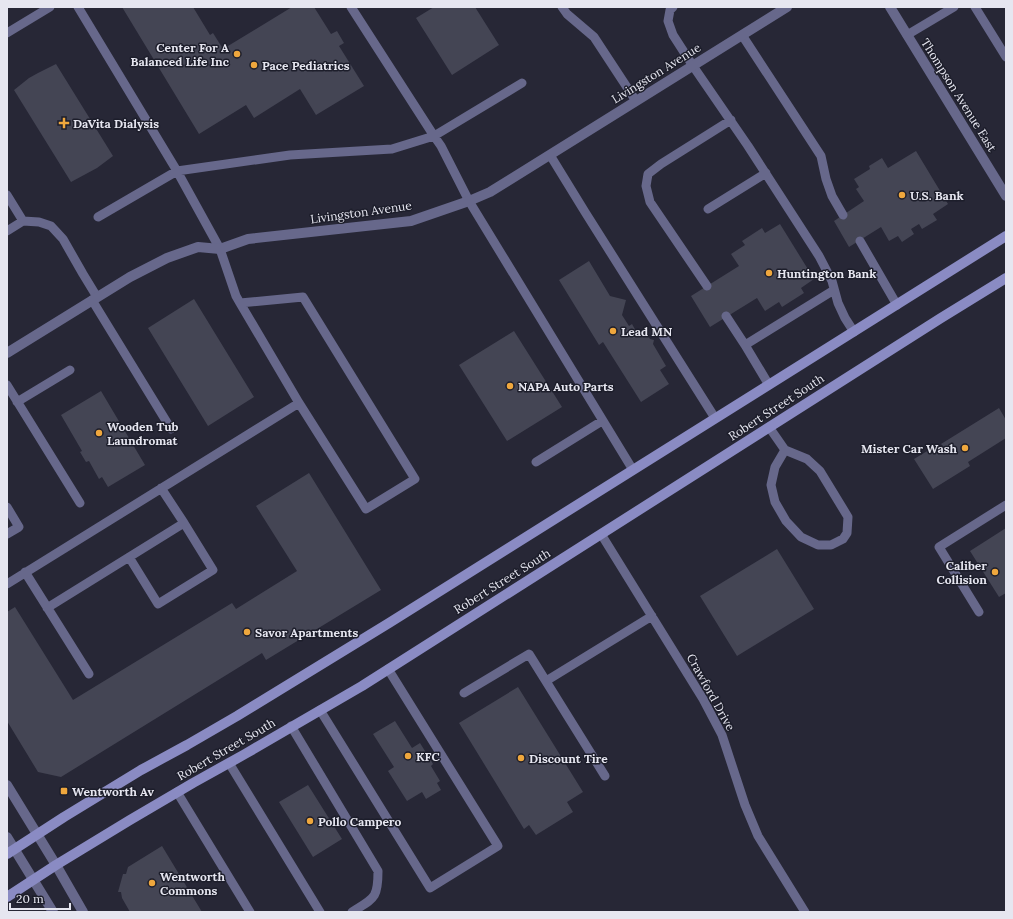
<svg xmlns="http://www.w3.org/2000/svg" width="1013" height="919" viewBox="0 0 1013 919" font-family="Lora,serif">
	<rect width="100%" height="100%" fill="#272736"/>
	<path fill="#444554" d="M122 7H193L210 35 213 33 223 49 292 7H314L331 34 337 31 344 43 339 46 364 86 316 115 300 89 254 118 246 105 199 134Z
		M434 7H475L499 45 452 75 416 18Z
		M56 64 113 156 97 168 71 182 14 90 29 78 38 73Z
		M916 151 948 204 933 214 937 220 922 229 919 224 911 229 914 234 902 242 898 236 889 241 881 227 849 247 834 221 864 201 856 189 859 187 854 179 870 169 869 166 882 158 888 168Z
		M780 224 814 279 801 288 804 293 782 307 779 302 765 311 757 298 710 327 691 296 739 266 731 254 745 245 742 241 762 228 765 233Z
		M589 261 610 296 626 300 622 315 629 326 632 324 637 333 643 329 650 339 654 340 653 344 666 366 660 370 669 384 641 402 603 342 599 345 559 280Z
		M194 299 254 397 208 426 148 328Z
		M514 331 562 407 507 441 459 365Z
		M101 391 145 465 108 487 102 477 99 479 89 461 86 462 80 452 82 451 61 415Z
		M999 408 1006 420V438L968 462 970 466 933 489 914 459 929 450 931 454 943 446 941 444Z
		M309 473 381 590 266 660 262 653 61 777 38 772 7 721V612L15 607 73 700 232 603 236 609 297 571 256 506Z
		M1006 528V593L999 597 970 551Z
		M777 549 814 609 737 656 700 596Z
		M518 687 583 792 567 802 573 812 536 835 529 825 524 829 459 723Z
		M395 721 412 748 420 743 433 764 431 766 440 781 437 783 441 790 426 799 422 792 407 801 388 771 394 767 373 734Z
		M308 785 342 839 313 857 279 802Z
		M162 846 202 912H130L122 898 121 892H118L123 874H126L128 867Z"/>
	<g fill="none" stroke-linecap="round" stroke-linejoin="round">
		<path stroke="#67688b" stroke-width="9" d="M78 7 177 171 290 155 392 149 434 136 441 146 469 201 633 470
			M351 7 434 136 522 83
			M562 7 567 14 594 37 636 101
			M673 7 670 10 668 21 673 35 693 66 748 146 819 256 832 281 838 303 845 318 854 332
			M975 7 1006 57
			M7 33 50 7
			M742 35 821 156 826 179 832 196 843 215
			M907 35 954 7
			M550 155 585 212 715 418
			M7 195 23 221 7 231
			M708 209 766 173
			M98 217 177 171 220 249 236 296 240 303 299 403 366 509 415 479 303 297 240 303
			M23 221 39 222 51 226 63 239 83 274 97 297
			M860 241 897 305
			M707 286 650 202 646 186 648 174 661 164 731 120
			M92 300 171 429
			M726 316 745 345 769 385
			M745 345 834 290
			M7 385 80 503
			M17 402 70 370
			M769 427 785 450 775 467 771 485 775 502 786 521 801 537 818 545H831L843 539 847 533 848 517 820 471 807 459 785 450
			M536 462 602 421
			M7 507 19 527 7 534
			M601 534 703 699 722 735 745 805 758 836 805 912
			M129 557 158 604 213 570 184 523
			M25 572 89 674
			M7 584 299 403
			M47 608 184 523 161 488
			M979 612 939 547 1006 505
			M546 681 652 616
			M464 693 529 654 605 776
			M320 710 430 888 498 846 388 669
			M291 726 378 871C378 899 374 898 352 912
			M229 763 320 912
			M177 792 250 912"/>
		<path stroke="#67688b" stroke-width="10" d="M7 353 130 277 167 258 198 247 220 249 248 239 411 221 469 201 490 192 787 7"/>
		<path stroke="#67688b" stroke-width="10" d="M890 7 1006 196
			M7 785 56 865 83 912
			M7 837 53 912"/>
		<path stroke="#8a8bc3" stroke-width="10" d="M7 854 64 817 141 770 187 745 237 716 389 623 1006 236
			M7 897 56 865 130 820 193 783 245 754 362 686 941 318 1006 278"/>
	</g>
	<g fill="#efa73d" stroke="#1d1e2b" stroke-width="1.5">
		<circle cx="237" cy="54" r="4"/>
		<circle cx="254" cy="65" r="4"/>
		<path d="M62 117h4v4h4v4h-4v4h-4v-4h-4v-4h4z"/>
		<circle cx="902" cy="195" r="4"/>
		<circle cx="769" cy="273" r="4"/>
		<circle cx="613" cy="331" r="4"/>
		<circle cx="510" cy="386" r="4"/>
		<circle cx="99" cy="433" r="4"/>
		<circle cx="965" cy="448" r="4"/>
		<circle cx="995" cy="572" r="4"/>
		<circle cx="247" cy="632" r="4"/>
		<circle cx="408" cy="756" r="4"/>
		<circle cx="521" cy="758" r="4"/>
		<rect x="60" y="787" width="8" height="8" rx="2"/>
		<circle cx="310" cy="821" r="4"/>
		<circle cx="152" cy="883" r="4"/>
	</g>
	<g text-anchor="middle" dominant-baseline="central" stroke-width="3" stroke-linejoin="round" paint-order="stroke">
		<g font-size="12" font-weight="bold" fill="#e6e6f0" stroke="#1d1e2b" text-anchor="start">
			<text x="229" y="47" text-anchor="end">Center For A<tspan x="229" dy="14">Balanced Life Inc</tspan></text>
			<text x="262" y="65">Pace Pediatrics</text>
			<text x="73" y="123">DaVita Dialysis</text>
			<text x="910" y="195">U.S. Bank</text>
			<text x="777" y="273">Huntington Bank</text>
			<text x="621" y="331">Lead MN</text>
			<text x="518" y="386">NAPA Auto Parts</text>
			<text x="107" y="426">Wooden Tub<tspan x="107" dy="14">Laundromat</tspan></text>
			<text x="957" y="448" text-anchor="end">Mister Car Wash</text>
			<text x="987" y="565" text-anchor="end">Caliber<tspan x="987" dy="14">Collision</tspan></text>
			<text x="255" y="632">Savor Apartments</text>
			<text x="416" y="756">KFC</text>
			<text x="529" y="758">Discount Tire</text>
			<text x="72" y="791">Wentworth Av</text>
			<text x="318" y="821">Pollo Campero</text>
			<text x="160" y="876">Wentworth<tspan x="160" dy="14">Commons</tspan></text>
		</g>
		<g font-size="12" fill="#e6e6f0" stroke="#1d1e2b">
			<text transform="translate(656 73) rotate(-32)">Livingston Avenue</text>
			<text transform="translate(959 95) rotate(58)">Thompson Avenue East</text>
			<text transform="translate(361 212) rotate(-8)">Livingston Avenue</text>
			<text transform="translate(776 407) rotate(-33)">Robert Street South</text>
			<text transform="translate(502 581) rotate(-32)">Robert Street South</text>
			<text transform="translate(711 692) rotate(61)">Crawford Drive</text>
			<text transform="translate(226 749) rotate(-30)">Robert Street South</text>
		</g>
	</g>
	<rect width="1013" height="919" fill="none" stroke="#e6e6f0" stroke-width="16"/>
	<path d="M10 903v6h60v-6" fill="none" stroke="#e6e6f0" stroke-width="2"/>
	<text x="16" y="903" font-size="12" fill="#e6e6f0" stroke="#1d1e2b" stroke-width="3" paint-order="stroke">20 m</text>
</svg>
